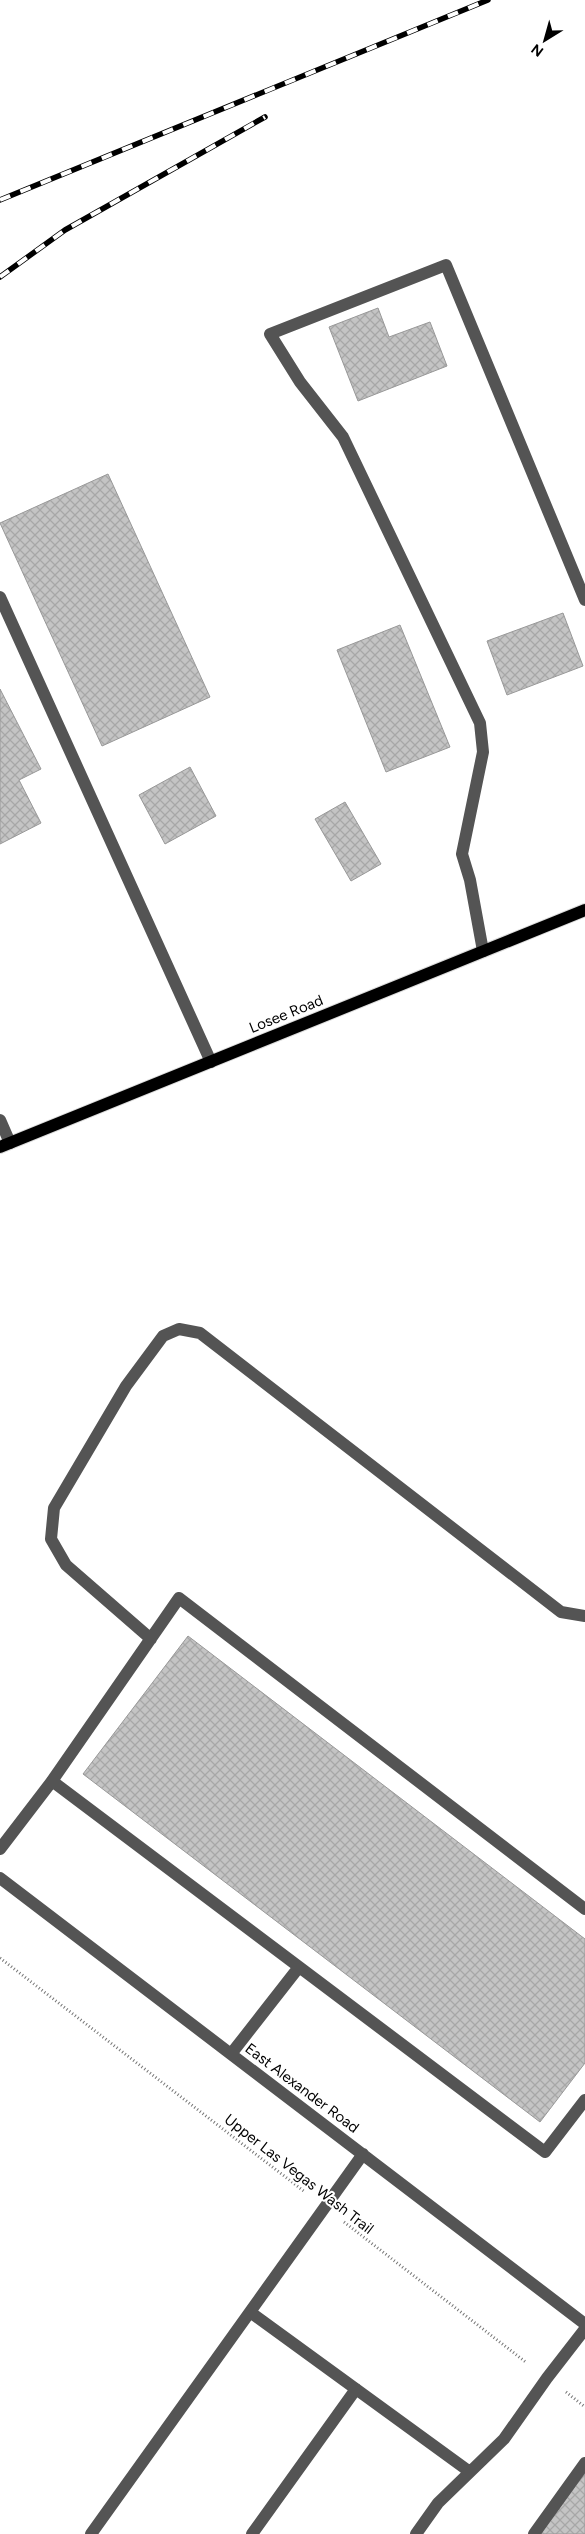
<svg xmlns="http://www.w3.org/2000/svg" width="585" height="2534" viewBox="0 0 585 2534" font-family="Figtree,sans-serif">
	<defs>
		<pattern id="building-cross-hatch" width="8" height="8" patternUnits="userSpaceOnUse" patternTransform="scale(1.25)"><rect width="8" height="8" fill="#c4c4c4"/><path d="M0 0l8 8M0 8l8-8" fill="none" stroke="#a7a7a7"/></pattern>
	</defs>
	<rect width="100%" height="100%" fill="#fff"/>
	<path fill="url(#building-cross-hatch)" stroke="#989898" d="M378 308 389 337 430 322 447 366 358 401 329 327Z
		M108 474 210 697 102 746 0 523Z
		M563 613 583 666 507 695 487 641Z
		M400 625 450 747 386 772 337 650Z
		M0 689 41 769 19 780 41 823 0 844Z
		M190 767 216 816 165 844 139 795Z
		M345 802 381 864 351 881 315 819Z
		M188 1636 585 1939V2063L540 2122 83 1774Z
		M585 2473V2534H540Z"/>
	<g fill="none" stroke-linecap="round" stroke-linejoin="round">
		<defs>
			<path id="major" d="M0 1147 585 910"/>
		</defs>
		<use href="#major" stroke="#dbdbdb" stroke-width="14"/>
		<path stroke="#767676" stroke-width="3" stroke-dasharray="1 2.5" stroke-linecap="butt" d="M0 1958 305 2192
			M344 2222 527 2363
			M566 2392 585 2407"/>
		<path stroke="#545454" stroke-width="12" d="M0 597 211 1062
			M483 951 470 880 462 854 483 752 480 723 343 437 300 382 270 334 446 265 585 600
			M0 1120 10 1143
			M151 1639 66 1565 51 1539 54 1508 126 1386 163 1336 179 1329 200 1333 561 1612 585 1616
			M52 1781 545 2152 585 2100
			M0 1849 52 1781 179 1598 585 1909
			M0 1878 585 2324
			M231 2054 299 1967
			M250 2312 470 2472
			M91 2534 363 2154
			M252 2534 356 2389
			M416 2534 438 2503 504 2439 547 2378 585 2329
			M534 2534 585 2463"/>
		<use href="#major" stroke="#000" stroke-width="12"/>
		<defs>
			<path id="rail" d="M0 200 488 0
				M0 277 65 230 265 117"/>
		</defs>
		<use href="#rail" stroke="#000" stroke-width="5.5"/>
		<use href="#rail" stroke="#fff" stroke-width="4" stroke-dasharray="11" stroke-linecap="butt"/>
	</g>
	<g text-anchor="middle" dominant-baseline="central" stroke-width="4" stroke-linejoin="round" paint-order="stroke">
		<g font-size="15" fill="#000" stroke="#fff">
			<text transform="translate(286 1014) rotate(-22)">Losee Road</text>
			<text transform="translate(302 2088) rotate(37)">East Alexander Road</text>
			<text transform="translate(299 2174) rotate(38)">Upper Las Vegas Wash Trail</text>
		</g>
	</g>
	<g transform="translate(545 40) rotate(217)" stroke="#ffffff" stroke-width="4" paint-order="stroke">
	<path d="M0-4L9 19L0 12L-9 19Z" fill="#000000"/>
	<text y="-8" font-size="14" font-weight="bold" text-anchor="middle" fill="#000000">N</text>
	</g>
</svg>
